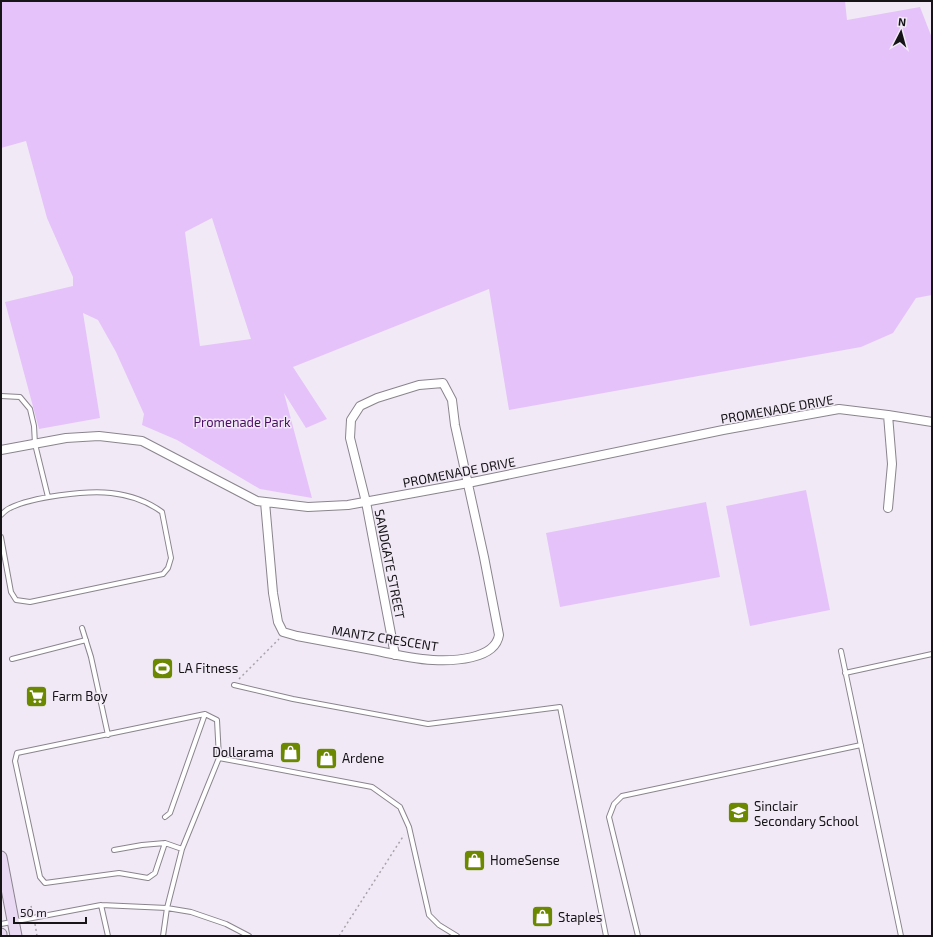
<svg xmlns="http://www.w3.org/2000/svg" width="933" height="937" viewBox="0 0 933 937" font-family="'Exo 2',sans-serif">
	<rect width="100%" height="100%" fill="#f1eaf6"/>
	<path fill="#e6c2fa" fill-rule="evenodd" d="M1 1H845L847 20 920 7 932 38V295L916 298 893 333 861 347 509 410 489 289 293 367 327 419 306 428 284 393 312 498 260 489 177 440 142 425 144 414 116 352 98 320 83 313 100 418 39 429 5 302 73 286V277L47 218 26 141 1 148ZM212 218 251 339 200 346 185 232Z
		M806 490 830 610 750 626 726 506Z
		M706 502 720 577 560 607 546 533Z"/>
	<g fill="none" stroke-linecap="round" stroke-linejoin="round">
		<defs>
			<path id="lane" d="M1 396 20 397 30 409 34 426 35 444 48 497
				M1 515C3 513 7 509 10 508 32 497 87 490 111 493 129 495 147 501 162 512L171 558 168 568 163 574 30 602 16 600 11 592 1 537
				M82 628 91 657 108 735
				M841 651 901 936
				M12 659 86 640
				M845 673 932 654
				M234 685 293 699 428 724 560 707 606 936
				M165 817 170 813 205 714
				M165 843 155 873 148 878 119 873 45 883 40 877 15 761 17 753 205 714 217 720 219 758
				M114 850 142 845 165 843 182 849
				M101 905 108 936
				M1 924 101 905 167 908 191 912 226 924 249 936
				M163 936 167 908 182 849 219 758 372 787 400 807 409 827 429 915 439 925 457 936
				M638 936 609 817 614 804 622 796 861 745"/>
			<path id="street" d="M888 415 892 464 888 508
				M1 450 66 438 99 436 142 441 257 501 308 507 348 505 468 483 723 430 839 409 888 415 932 422
				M265 502 273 593 278 622 283 632 297 636C324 641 351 646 378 651 396 655 415 659 433 660 452 661 495 660 499 635L484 557 455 425 452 400 443 383 419 385 377 398 360 406 351 420 350 438 366 502 395 655"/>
			<path id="secondary" d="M1 857 16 936
				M1 934V936"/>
		</defs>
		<use href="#lane" stroke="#8a848e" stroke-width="6"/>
		<use href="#street" stroke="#8a848e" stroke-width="10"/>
		<use href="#secondary" stroke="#8a848e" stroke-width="13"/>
		<path stroke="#a8a2ab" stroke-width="1.5" stroke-dasharray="2 3" stroke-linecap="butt" d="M239 679 279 639
			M31 906 32 911
			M35 924 37 936
			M339 936 404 835"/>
		<use href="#lane" stroke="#fff" stroke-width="4"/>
		<use href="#street" stroke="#fff" stroke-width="8"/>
		<use href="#secondary" stroke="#e9d9f2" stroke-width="11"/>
	</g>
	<defs>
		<symbol id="stadium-square" viewBox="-11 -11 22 22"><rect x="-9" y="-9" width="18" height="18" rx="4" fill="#6b8800" stroke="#f1eaf6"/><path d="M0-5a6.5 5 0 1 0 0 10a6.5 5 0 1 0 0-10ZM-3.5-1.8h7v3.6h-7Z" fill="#fff"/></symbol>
		<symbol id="supermarket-square" viewBox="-11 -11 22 22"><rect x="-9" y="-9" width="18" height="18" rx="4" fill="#6b8800" stroke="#f1eaf6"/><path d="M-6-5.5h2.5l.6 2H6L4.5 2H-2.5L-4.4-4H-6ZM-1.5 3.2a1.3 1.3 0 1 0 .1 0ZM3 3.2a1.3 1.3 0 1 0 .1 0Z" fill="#fff"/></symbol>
		<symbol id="shop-square" viewBox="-11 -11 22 22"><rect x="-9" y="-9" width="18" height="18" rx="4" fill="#6b8800" stroke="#f1eaf6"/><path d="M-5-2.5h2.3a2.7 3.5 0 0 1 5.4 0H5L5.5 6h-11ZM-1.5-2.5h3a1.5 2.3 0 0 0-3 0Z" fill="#fff"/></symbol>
		<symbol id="school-square" viewBox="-11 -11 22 22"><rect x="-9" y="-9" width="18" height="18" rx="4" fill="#6b8800" stroke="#f1eaf6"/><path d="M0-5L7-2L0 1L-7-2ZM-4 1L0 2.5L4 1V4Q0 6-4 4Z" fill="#fff"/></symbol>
	</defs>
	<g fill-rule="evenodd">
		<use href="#stadium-square" x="150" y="656" width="25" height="25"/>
		<use href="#supermarket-square" x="24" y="684" width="25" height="25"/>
		<use href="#shop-square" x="278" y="740" width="25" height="25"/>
		<use href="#shop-square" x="314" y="746" width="25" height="25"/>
		<use href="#school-square" x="726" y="800" width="25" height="25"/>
		<use href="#shop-square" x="462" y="848" width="25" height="25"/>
		<use href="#shop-square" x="530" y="904" width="25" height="25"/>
	</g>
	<g text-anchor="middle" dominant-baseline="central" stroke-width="3" stroke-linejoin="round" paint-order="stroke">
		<g font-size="13" fill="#161417" stroke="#f1eaf6">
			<text transform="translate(777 409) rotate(-10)">PROMENADE DRIVE</text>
			<text transform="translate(459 472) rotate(-11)">PROMENADE DRIVE</text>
			<text transform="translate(390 564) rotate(79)">SANDGATE STREET</text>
			<text transform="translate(385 638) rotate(9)">MANTZ CRESCENT</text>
		</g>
		<g font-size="13" fill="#4c0d66" stroke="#f1eaf6">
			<text x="242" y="422">Promenade Park</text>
		</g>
		<g font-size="13" fill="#161417" stroke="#f1eaf6" text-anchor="start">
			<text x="178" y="668">LA Fitness</text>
			<text x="52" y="696">Farm Boy</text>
			<text x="274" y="752" text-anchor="end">Dollarama</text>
			<text x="342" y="758">Ardene</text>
			<text x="754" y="806">Sinclair<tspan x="754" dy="15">Secondary School</tspan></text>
			<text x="490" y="860">HomeSense</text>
			<text x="558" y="917">Staples</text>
		</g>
	</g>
	<rect width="933" height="937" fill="none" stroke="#161417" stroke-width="4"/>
	<g transform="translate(901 32) rotate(6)" stroke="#f1eaf6" stroke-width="3" paint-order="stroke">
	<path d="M0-3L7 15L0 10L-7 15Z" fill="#161417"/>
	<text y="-6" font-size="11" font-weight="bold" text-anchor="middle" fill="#161417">N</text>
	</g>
	<path d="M14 917v6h72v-6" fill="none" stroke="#161417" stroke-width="2"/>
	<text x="20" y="917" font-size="12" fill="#161417" stroke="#f1eaf6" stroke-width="3" paint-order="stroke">50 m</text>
</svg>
